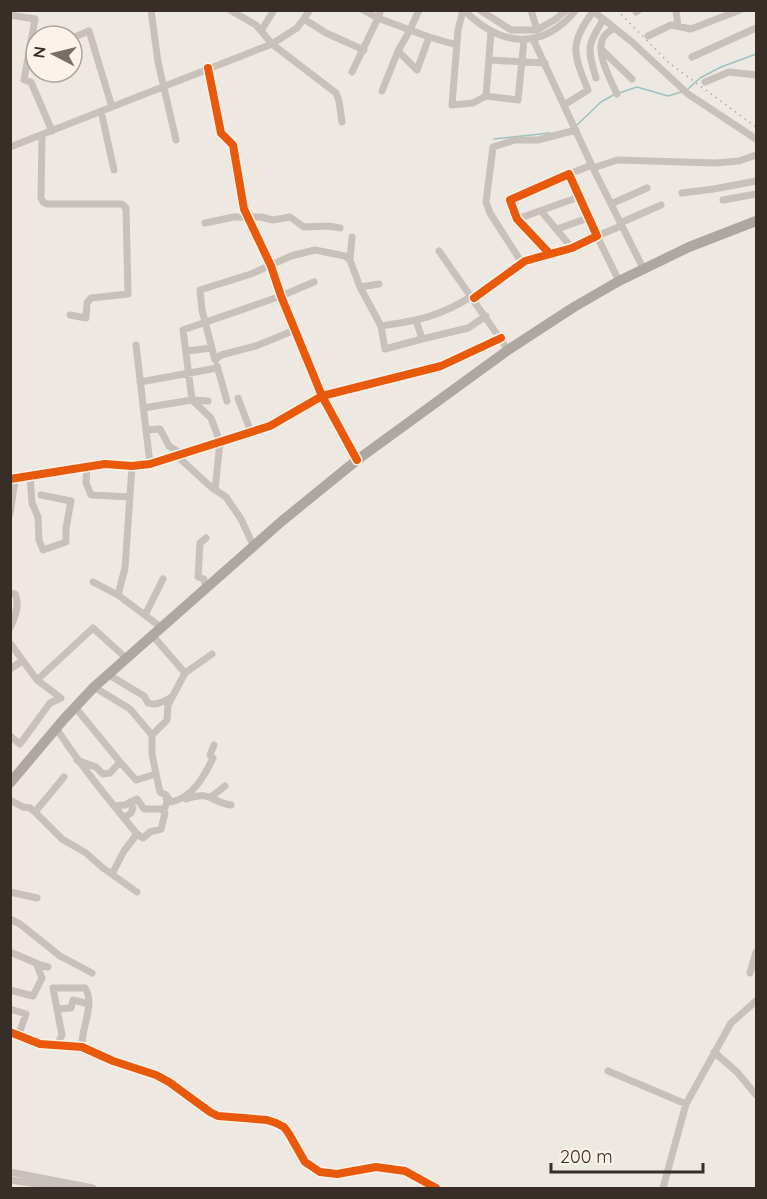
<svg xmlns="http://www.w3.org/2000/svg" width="767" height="1199" viewBox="0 0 767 1199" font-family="Quicksand,sans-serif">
	<rect width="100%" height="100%" fill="#eee8e2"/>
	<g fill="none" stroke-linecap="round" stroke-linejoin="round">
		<path stroke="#9cc2c1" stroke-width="1.5" d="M688 89 700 78 721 67 756 54
			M619 93 637 87 668 96 681 92
			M577 125 601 102 615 94
			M494 139 550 133"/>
		<path stroke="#c8c0ba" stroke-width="7" d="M151 10 158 62 176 140
			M230 10 256 25 272 44 336 93 339 101 342 122
			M381 10 378 18 410 30 419 10
			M463 10 458 30 452 105 473 103 486 96
			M464 10C500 46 541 52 576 10
			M480 10 511 30H537L531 10
			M592 10 632 42 688 94 756 139
			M676 10 678 26
			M636 12 639 10
			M10 15 35 19 24 80 31 82 52 131
			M304 19 326 33 364 50
			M614 28C610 31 605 34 603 38 595 52 611 81 617 94
			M537 30 556 19 566 10
			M261 31 274 10
			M491 32 486 96 518 100 524 40
			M648 36 671 25 691 29 740 10
			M429 37 457 45
			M72 38 89 31 112 107
			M533 39 593 168 617 160 715 163 739 161 756 155
			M602 50 632 79
			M692 57 756 28
			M489 60 545 63
			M208 68 221 133 233 145 244 209 271 266 281 296 322 396 441 366 501 338
			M352 72 378 18 363 10
			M596 78C587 48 587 46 603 20
			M705 82 729 72 756 75
			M382 91 398 51 410 30 429 37 417 70 398 51
			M564 105 588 90C574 55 568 44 593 12
			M101 111 114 170
			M42 135 41 198 43 202 47 204H122L126 208 128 294 91 298 87 303 86 318 70 315
			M10 147 272 44 297 28 310 10
			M593 168 644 270
			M569 174 592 165
			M682 193 714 189 756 181
			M723 200 756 194
			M611 204 647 188
			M541 211 572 248
			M517 219 579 197
			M205 223 234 217H261L273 220 290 217 304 227 328 226 340 228
			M620 223 661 205
			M557 229 588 218
			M439 251 508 350
			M350 260 352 237
			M522 263 490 213 486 202 493 147 515 140H538L576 130
			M619 281 597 236 621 226
			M379 284 360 287 381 326C417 321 441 316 472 296
			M474 298 525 261 572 248 597 236 569 174 510 200 517 219 549 253
			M416 320 422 339 468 328 486 316
			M381 326 385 349 422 339
			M295 330 256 346 221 355 215 360 202 310 200 290 251 274 291 256 315 250 345 256 350 260 360 287
			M136 345 150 464
			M186 351 212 348
			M217 366 227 401
			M140 382 217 368
			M238 398 251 432
			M208 401 192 400 211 418 220 442 215 490
			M143 408 192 400 183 330 281 296 314 282
			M146 430 160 429 169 446 180 453
			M176 455 211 487 226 497 241 519 254 547
			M87 466 86 483 91 495 130 497
			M132 466 125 568 118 595 162 628
			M30 475 32 503 38 517 39 540 43 550 66 542V528L71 501 41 495
			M10 479 105 464 132 466 150 464 270 426 322 396 357 460
			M10 514 15 480
			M93 582 118 595
			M206 589 204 579 198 577 200 543 206 538
			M10 593 15 594C20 603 15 618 10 628
			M145 615 163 579
			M153 636 185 673 212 654
			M10 643 37 680 61 698 50 703 20 744 10 736
			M10 669 22 661
			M109 675 144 696 148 703C157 706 164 701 172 697
			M37 680 93 628 127 659
			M94 687 130 709 152 735
			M75 707 120 762
			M56 728C81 766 109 800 137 834L143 838 150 832 161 829 165 813 162 809H144L137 799 125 805 114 806
			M77 760 96 767 103 774 110 773 120 762 136 780 156 774 152 754V735L167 720 168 705 185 673
			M156 774 160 792 166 795 167 803 163 811
			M166 795 171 802C192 798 204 777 213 758L210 755 214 745
			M211 797 225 786
			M186 799C211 790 210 802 231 805
			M10 800 23 807 30 808 35 812 64 777
			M35 812 62 839 86 853 103 868 137 892
			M124 818 131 813 133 808 130 802
			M112 874 124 851 137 834
			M10 892 37 898
			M10 919 20 924 60 956 92 973
			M10 952 36 963 42 978 33 996 10 990
			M37 964 48 967
			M750 973 756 952
			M10 1009 26 1014 19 1034
			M57 1009 71 1008 73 1000 89 1004
			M10 1032 40 1044 82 1047 113 1061 156 1075 169 1082 210 1112 218 1116 267 1120 276 1123 284 1127 289 1134 305 1162 320 1172 337 1174 376 1167 405 1171 436 1188
			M57 1045 62 1035 53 988H85C96 1003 80 1031 82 1047
			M714 1052 737 1072 756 1095
			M608 1071 686 1104
			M10 1172 93 1188
			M10 1180 64 1188
			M663 1188 686 1104 731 1023 756 1001"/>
		<path stroke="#ada7a1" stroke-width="10" d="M10 783 64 719 94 687 282 521 357 460 508 350 574 307 619 281 689 247 756 221"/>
		<path stroke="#afa9a5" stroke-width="1.5" stroke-dasharray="1.5 4.5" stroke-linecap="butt" d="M617 10 669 63 756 127"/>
		<defs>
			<path id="cycleway" d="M208 68 221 133 233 145 244 209 271 266 281 296 322 396 441 366 501 338
				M474 298 525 261 572 248 597 236 569 174 510 200 517 219 549 253
				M10 479 105 464 132 466 150 464 270 426 322 396 357 460
				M10 1032 40 1044 82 1047 113 1061 156 1075 169 1082 210 1112 218 1116 267 1120 276 1123 284 1127 289 1134 305 1162 320 1172 337 1174 376 1167 405 1171 436 1188"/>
		</defs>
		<use href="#cycleway" stroke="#fbf2e9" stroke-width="11"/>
		<use href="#cycleway" stroke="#e8590c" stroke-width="8"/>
	</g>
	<rect width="767" height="1199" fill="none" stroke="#392d28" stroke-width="24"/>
	<g transform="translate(54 54) rotate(277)"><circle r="28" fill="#fbf2e9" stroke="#ada39c" stroke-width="1.5"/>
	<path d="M0-4.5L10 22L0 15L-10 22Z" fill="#786e69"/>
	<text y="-9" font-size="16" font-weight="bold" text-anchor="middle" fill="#392d28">N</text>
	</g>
	<path d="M551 1163v9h152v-9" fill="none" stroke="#392d28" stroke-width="3"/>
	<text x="560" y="1163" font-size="18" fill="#392d28" stroke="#fbf2e9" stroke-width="4.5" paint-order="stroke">200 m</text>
</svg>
